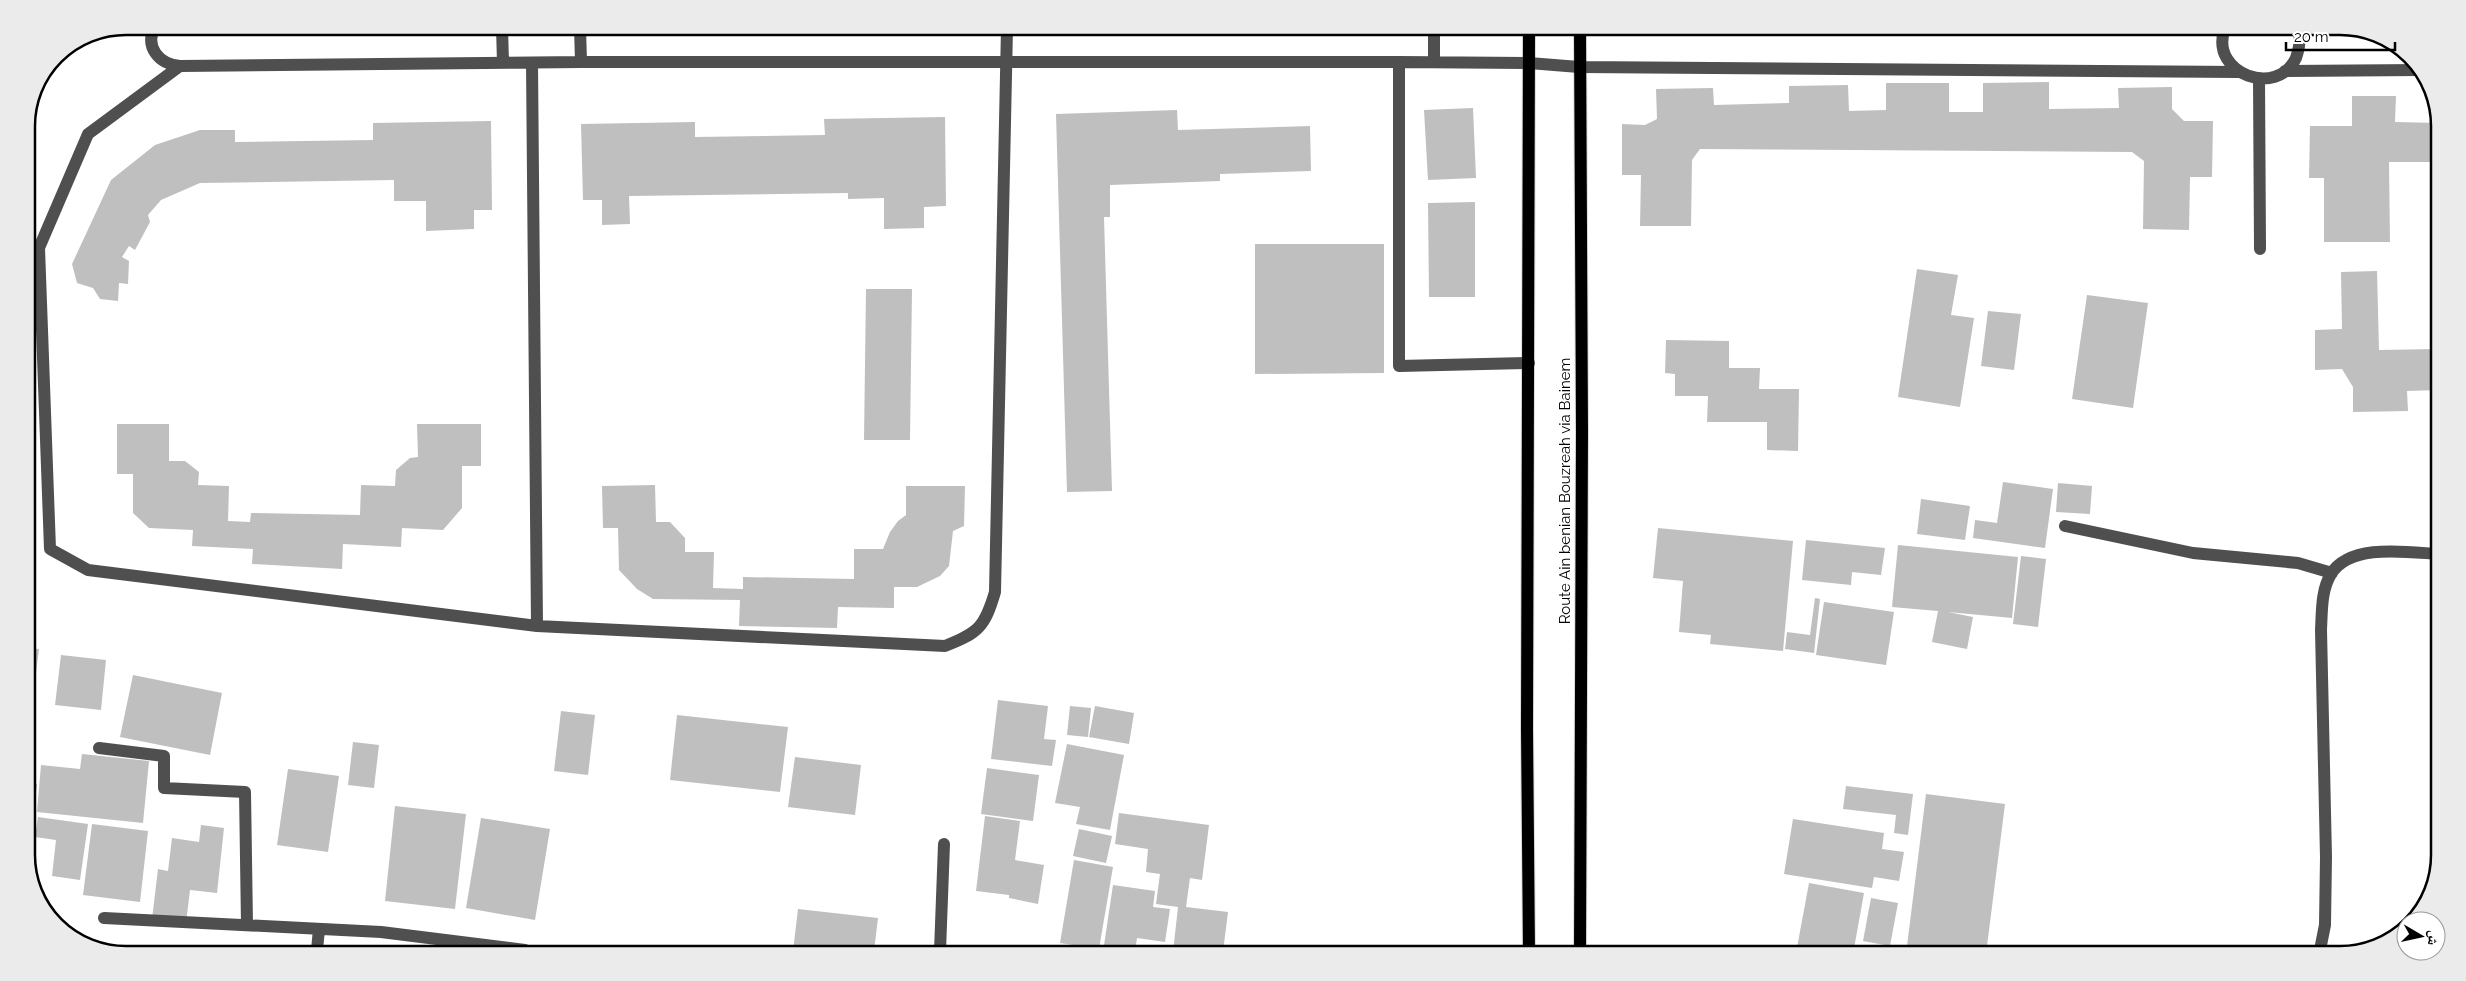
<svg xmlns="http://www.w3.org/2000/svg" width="2466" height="981" viewBox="0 0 2466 981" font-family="Raleway,'Noto Naskh Arabic',sans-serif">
	<rect width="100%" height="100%" fill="#fff"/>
	<path fill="#bfbfbf" d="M877 28H950V32L877 30Z
		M2049 82V109L2119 108 2118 88 2172 87V109L2184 121H2213L2212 177H2190L2189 230 2143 229 2144 161 2132 152 1700 149 1692 160 1691 226H1640L1641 175H1622V124L1645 125 1657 119 1656 89 1713 88 1714 105 1789 103V86L1848 85 1849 111 1886 110V83H1949V112H1983V83Z
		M2352 96H2396L2395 122 2439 123V162H2389L2390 242H2324V178H2309L2310 126H2352Z
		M1473 108 1476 178 1428 180 1424 110Z
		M1177 110 1178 130 1310 126 1311 171 1220 174V181L1110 185V217H1104L1112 491 1067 492 1056 114Z
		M945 117 946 206 924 207V228L884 229V198L848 199V193L629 196 630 224 602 225V200H583L581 124 695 122V137L825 135 824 119Z
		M491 121 492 210H474V229L426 231V201H394V180L200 183 161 200 148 215 150 222 135 250 129 246 122 257 129 261 128 284 119 283 118 301 100 299 93 288 77 283 72 264 111 180 155 145 200 130H235V142L373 140V123Z
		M1475 202V297H1429L1428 203Z
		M1255 244H1384V373L1255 374Z
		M1917 269 1958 275 1951 315 1974 318 1960 407 1898 397Z
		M2377 271 2379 350 2438 349V390L2407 391 2408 411 2353 412V387L2342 369 2315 370V330L2342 329 2341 272Z
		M866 289H912L910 440H864Z
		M2087 295 2148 303 2133 408 2072 399Z
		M1988 311 2021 314 2014 370 1981 366Z
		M1666 340 1729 341V368H1760L1759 389H1799L1798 451 1767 450V422H1707L1708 396H1675V374L1665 373Z
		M117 424H169V461H185L199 472 198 485 229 486 228 521 250 522 251 513 360 515 361 485 395 486 396 470 410 458 418 457 417 424H481V466H462V508L443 530 402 528 401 547 343 544 342 569 252 564 253 549 192 546 193 530 149 528 133 513V474H117Z
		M2003 482 2053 489 2045 548 1973 538 1975 520 1997 523Z
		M2058 483 2092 486 2090 514 2056 512Z
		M655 485 656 522H670L685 538V552H714L713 588 743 589V577L854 579V549H883L890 532 898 521 906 515V486H965L964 526 953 531 949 566 940 576 917 587H894V608L838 607 837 628 739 626 740 600 653 599 637 589 619 570 618 528H603L602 486Z
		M1921 499 1970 506 1965 540 1917 534Z
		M1658 528 1793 541 1783 651 1710 644 1711 635 1679 632 1683 581 1653 578Z
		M1806 540 1885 548 1881 575 1852 572 1851 585 1802 580Z
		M1898 545 2018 557 2012 618 1948 612 1973 617 1967 649 1932 642 1938 611 1892 607Z
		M2021 556 2046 559 2038 627 2013 624Z
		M1815 598 1820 599 1814 653 1785 649 1787 632 1810 635Z
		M1824 602 1894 612 1886 665 1816 655Z
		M26 648 39 649 31 712H26Z
		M61 655 106 660 101 710 55 705Z
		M133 675 222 693 210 755 120 737Z
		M998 700 1048 706 1044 739 1056 740 1052 766 991 759Z
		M1070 706 1091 708 1088 737 1067 735Z
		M1095 706 1134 713 1129 744 1089 737Z
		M561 711 595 715 588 775 554 771Z
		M677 715 788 727 780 792 670 780Z
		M353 742 379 745 374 788 348 785Z
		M1067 744 1124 755 1110 830 1076 824 1080 807 1055 803Z
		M82 754 149 761 143 823 37 812 41 765 80 769Z
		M795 757 861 765 855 815 788 807Z
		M987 768 1039 775 1033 821 981 814Z
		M288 769 339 776 328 852 277 845Z
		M26 783 37 784 28 862H26Z
		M1846 786 1913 794 1908 835 1894 833 1896 815 1843 809Z
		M1926 794 2005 804 1986 954H1906Z
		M395 806 466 814 455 909 385 901Z
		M1119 813 1209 825 1202 880 1190 878 1186 907 1228 912 1223 952H1173L1178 907 1156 904 1160 874 1146 872 1148 849 1115 844Z
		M985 816 1020 821 1015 860 1044 865 1038 904 1009 898V895L976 891Z
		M38 817 88 824 80 880 52 876 56 840 35 837Z
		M481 818 550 829 535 920 466 908Z
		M1793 819 1884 833 1882 849 1904 852 1899 881 1874 877 1872 888 1784 874Z
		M92 824 148 831 140 902 83 895Z
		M201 825 224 828 217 893 190 890 186 923 152 919 158 869 168 871 172 838 199 842Z
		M1079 829 1112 836 1106 863 1073 856Z
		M1074 860 1113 867 1099 949 1060 943Z
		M1809 883 1864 893 1853 954 1796 953Z
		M1113 885 1155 891 1153 907 1170 909 1165 942 1137 938 1135 952H1103Z
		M1871 898 1898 903 1890 946 1863 941Z
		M798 909 878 918 874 951H793Z"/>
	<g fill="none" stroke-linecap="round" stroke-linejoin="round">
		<defs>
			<path id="major" d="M1580 30 1582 431 1580 953
				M1529 953 1527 729 1529 30"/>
		</defs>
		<use href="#major" stroke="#dbdbdb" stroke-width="14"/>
		<path stroke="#4f4f4f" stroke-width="12" d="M155 26C144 47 159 64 180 66L581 62H1399L1529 63 1579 67 2238 72
			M502 27 503 63
			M580 27 581 62
			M2224 31C2211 74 2277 98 2296 58 2299 49 2301 41 2299 31
			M1399 62V366L1529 363
			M1434 62V29
			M532 63 537 626
			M180 66 88 134 39 248 50 549 88 570 537 626 945 646C979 633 985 626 995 592L1007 28
			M2285 71 2421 70
			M2259 79 2260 249
			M2065 526 2193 553 2298 563 2332 573
			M99 748 164 756V788L245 792 247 925
			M104 918 381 932 525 950
			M317 950 319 929
			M940 951 944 844
			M2319 955 2325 925 2326 857 2321 630C2322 612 2321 590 2331 574 2350 543 2407 552 2437 554"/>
		<use href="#major" stroke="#000" stroke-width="12"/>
	</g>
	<g text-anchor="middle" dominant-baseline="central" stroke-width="5" stroke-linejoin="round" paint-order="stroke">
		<g font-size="15" fill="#000" stroke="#fff">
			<text transform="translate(1565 491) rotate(-90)">Route Ain benian Bouzreah via Bainem</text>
		</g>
	</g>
	<path d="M0 0H2466V981H0ZM126 35H2340A91 91 0 0 1 2431 126V855A91 91 0 0 1 2340 946H126A91 91 0 0 1 35 855V126A91 91 0 0 1 126 35Z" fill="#ebebeb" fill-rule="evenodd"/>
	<path fill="none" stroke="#000" stroke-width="2.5" d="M126 35H2340A91 91 0 0 1 2431 126V855A91 91 0 0 1 2340 946H126A91 91 0 0 1 35 855V126A91 91 0 0 1 126 35Z"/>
	<g transform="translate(2421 936) rotate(99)"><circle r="24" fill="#ffffff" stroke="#999999"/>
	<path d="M0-4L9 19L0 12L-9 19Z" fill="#000000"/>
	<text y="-8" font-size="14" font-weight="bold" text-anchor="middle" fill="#000000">ش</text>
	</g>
	<path d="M2286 42v8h109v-8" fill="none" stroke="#000000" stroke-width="2.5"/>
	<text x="2294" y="42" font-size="15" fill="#000000" stroke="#ffffff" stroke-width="4" paint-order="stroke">20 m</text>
</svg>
